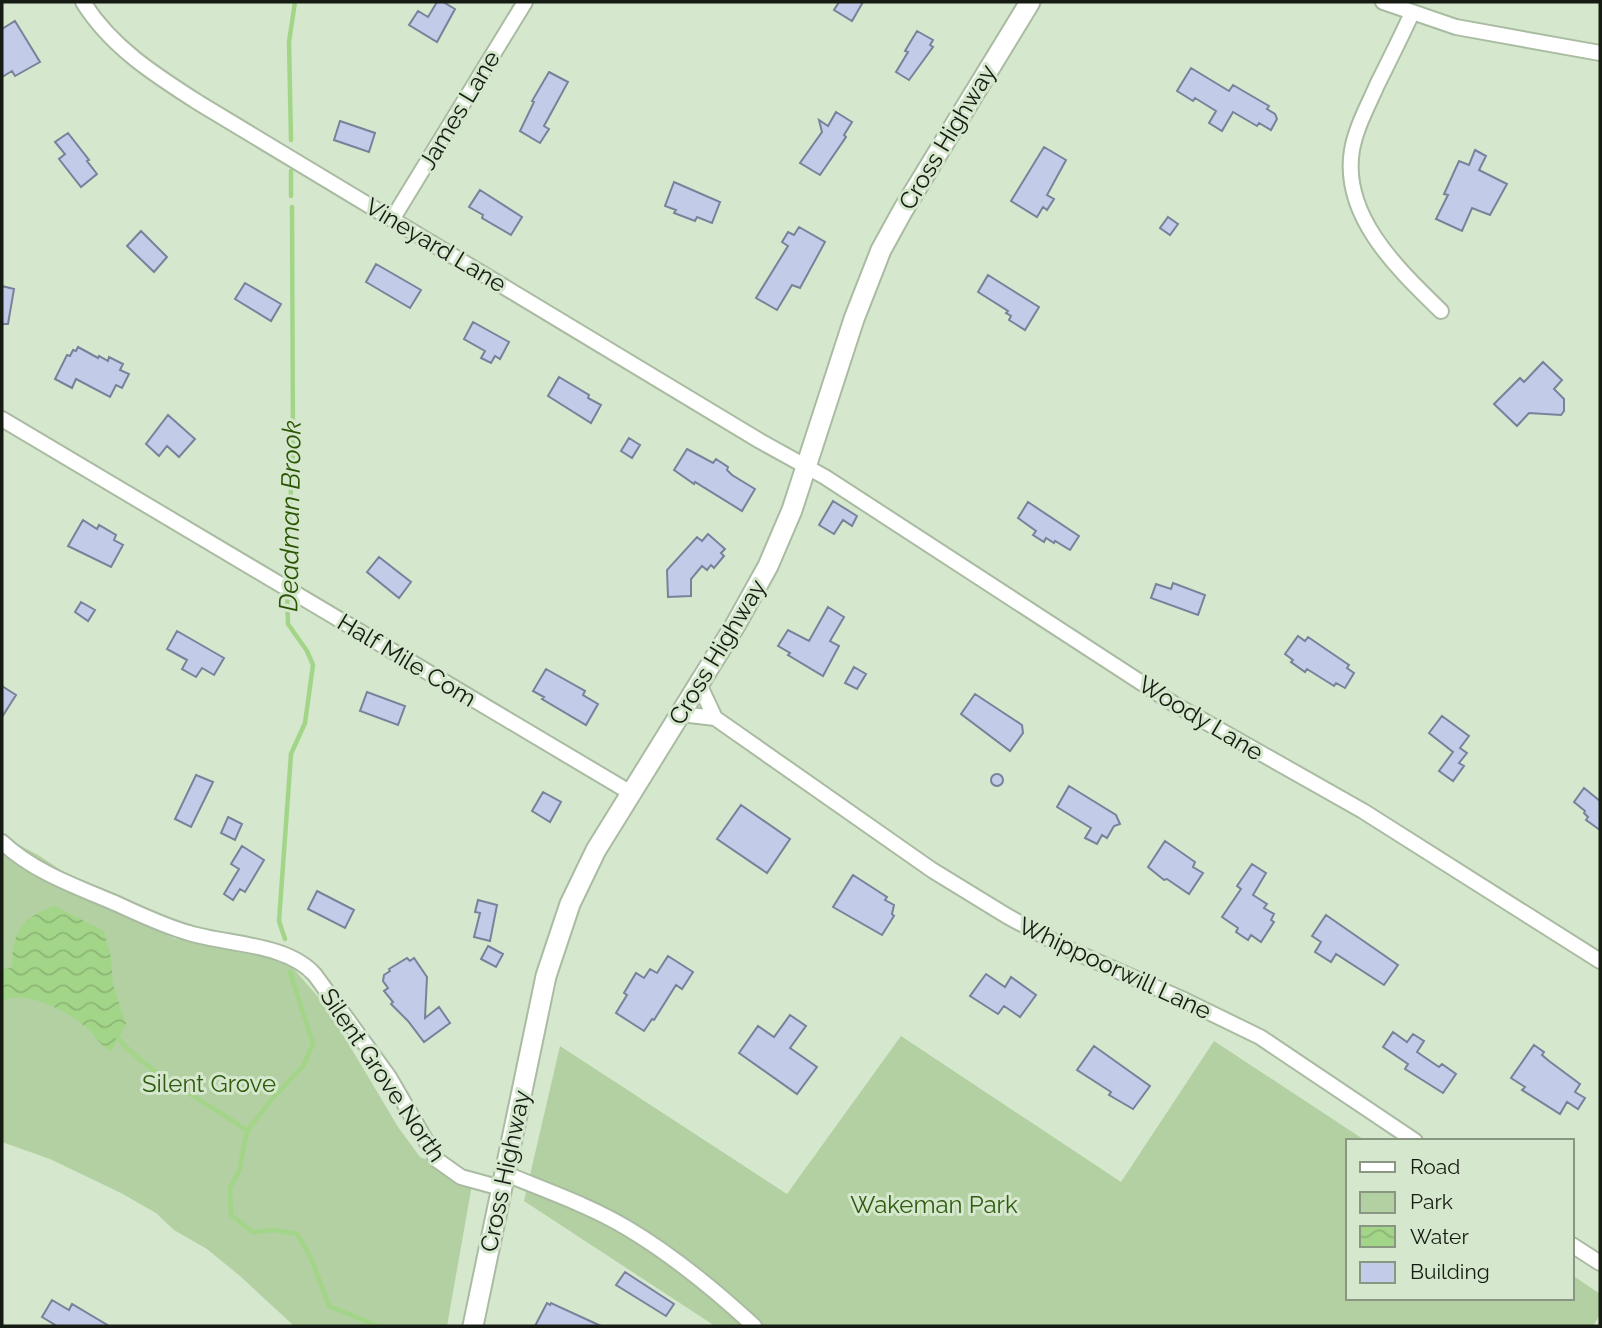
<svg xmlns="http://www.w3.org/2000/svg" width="1602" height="1328" viewBox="0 0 1602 1328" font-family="Raleway,sans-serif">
	<defs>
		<pattern id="water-waves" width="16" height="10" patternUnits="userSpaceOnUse" patternTransform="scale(1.75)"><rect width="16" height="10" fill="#a3d589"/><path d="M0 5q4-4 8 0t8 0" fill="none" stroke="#8cb675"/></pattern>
	</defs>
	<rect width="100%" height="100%" fill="#d5e7cc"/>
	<path fill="#b2d0a2" d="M2 836 38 855 123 911 175 939 245 947 285 959 326 1006 398 1127 420 1157 473 1179 447 1326H294L240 1276 207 1249 174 1230 156 1213 121 1193 50 1159 2 1142Z
		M901 1036 1121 1182 1214 1041 1366 1141H1348V1298H1572V1275L1600 1294V1315L1593 1326H715L524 1201 560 1046 787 1194Z"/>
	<path fill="url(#water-waves)" d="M55 906 104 931 111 957 113 984 126 1024 111 1051C97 1043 95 1034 83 1025 65 1010 24 989 2 1001V970L12 967C12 933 21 917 55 906Z"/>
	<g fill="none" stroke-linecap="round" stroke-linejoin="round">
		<path stroke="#a3d589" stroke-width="4.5" d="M291 140 289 42 295 2
			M291 171V196
			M286 584 293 451 292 207
			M285 939 279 921 291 754 305 723 313 665 307 651 288 624 287 593
			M290 972 313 1044 303 1066 271 1100 247 1131 239 1171 230 1188 231 1215 253 1232 274 1230 297 1234 311 1258 329 1306 378 1326
			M116 1035C139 1069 212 1104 247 1131"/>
	</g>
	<path fill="#c2cbe7" stroke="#79819b" stroke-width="2" d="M437 2H443L455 9 437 42 409 25 418 11 428 17Z
		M839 2H863L852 21 834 10Z
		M15 21 40 62 15 76 12 71 2 77V29Z
		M917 31 933 40 930 45 933 47 909 80 896 72 908 52 905 51Z
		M1191 68 1229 91 1233 85 1269 106 1267 109 1275 114 1277 119 1271 130 1259 123 1257 126 1233 112 1222 131 1209 123 1216 111 1195 98 1193 101 1177 91Z
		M549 72 568 82 544 126 549 129 540 143 520 131 534 102 532 101Z
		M836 112 852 122 844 135 846 137 820 175 800 163 822 132 819 120 828 126Z
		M340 121 375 133 369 152 334 140Z
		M68 133 89 160 87 161 97 174 81 187 59 159 65 154 55 142Z
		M1044 147 1066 160 1047 195 1054 199 1047 210 1043 207 1037 217 1011 201Z
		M1475 150 1486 156 1479 170 1507 184 1490 215 1472 208 1462 231 1436 219 1448 195 1444 194 1459 161 1469 165Z
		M674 182 720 202 712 223 697 217 695 221 674 213 676 210 665 206Z
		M480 190 522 217 511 235 482 218 483 215 469 207Z
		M1168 217 1178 224 1170 235 1160 228Z
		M799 227 825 242 800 288 792 285 777 310 756 298 788 246 782 242 788 232 794 235Z
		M141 231 167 257 154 272 127 246Z
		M376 264 421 290 410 308 366 282Z
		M988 275 1039 307 1025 330 1009 320 1011 316 1006 313 1008 311 978 292Z
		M245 283 281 304 271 321 235 299Z
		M2 286 14 289 8 324H2Z
		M473 322 509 342 500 359 495 356 491 363 481 358 485 351 464 339Z
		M78 347 98 358 99 356 108 361 109 357 123 364 120 370 129 374 122 388 116 385 110 397 76 379 72 388 55 379 67 355 70 356 73 350 76 351Z
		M1543 362 1562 380 1554 389 1564 399V411L1561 415 1529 413 1517 426 1494 404 1520 378 1524 382Z
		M559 377 589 395 588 398 601 405 591 423 548 396Z
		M168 415 195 439 179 457 167 446 159 456 146 444Z
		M629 438 640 445 632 458 621 451Z
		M687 449 713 463 716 459 728 467 727 470 732 475 755 489 742 511 695 482 694 484 674 470Z
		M833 501 857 516 852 526 843 520 834 534 819 525Z
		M1028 502 1079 536 1070 550 1055 541 1054 543 1046 538 1044 542 1033 535 1036 531 1018 518Z
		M83 520 97 529 99 525 116 535 114 540 123 545 111 567 68 546Z
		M708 534 725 549 721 553 724 556 714 568 711 565 707 570 702 566 691 579V596L668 597 667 570 697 537 702 541Z
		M379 557 411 582 399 598 367 572Z
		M1173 583 1205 595 1198 615 1151 598 1156 584 1171 589Z
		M81 602 95 610 88 621 75 612Z
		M828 607 844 617 830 641 839 646 823 676 788 655 790 653 778 646 788 630 809 641Z
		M177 631 224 658 214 675 202 668 196 677 182 669 187 660 167 649Z
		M1298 636 1305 641 1308 637 1349 665 1347 668 1354 673 1345 688 1336 683 1334 686 1307 669 1305 672 1291 662 1293 660 1285 654Z
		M854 667 866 674 857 689 845 683Z
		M546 669 585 691 583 695 598 704 586 725 542 699 544 697 533 691Z
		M2 686 16 695 2 717Z
		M367 692 405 706 398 725 360 711Z
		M975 694 1022 725 1023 733 1010 751 961 714Z
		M1442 716 1469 736 1460 748 1467 753 1459 763 1464 766 1453 781 1439 771 1453 752 1429 733Z
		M991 780a6 6 0 1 1 12 0a6 6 0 1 1-12 0Z
		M196 775 213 782 191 827 175 819Z
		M1069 786 1116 815 1120 824 1114 826 1107 838 1102 835 1097 844 1085 838 1091 828 1057 807Z
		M1584 788 1600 801V830L1586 820 1588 817 1584 813 1585 811 1574 802Z
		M543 792 561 802 550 822 532 811Z
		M741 805 790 839 767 873 717 839Z
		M228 817 242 824 235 840 221 833Z
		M1165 841 1195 862 1193 867 1203 873 1189 894 1167 879 1164 880 1148 867Z
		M242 846 264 860 245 892 240 889 233 900 224 894 239 869 231 864Z
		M1252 864 1266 873 1253 895 1267 904 1264 908 1274 914 1271 920 1274 922 1261 942 1251 935 1248 940 1236 932 1238 928 1222 917 1241 889 1237 886Z
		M853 875 887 897 885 900 894 905 892 914 894 916 882 935 833 907Z
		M317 891 354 910 345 928 308 909Z
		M478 900 497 905 490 941 474 937 480 913 475 912Z
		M1326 915 1398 965 1384 985 1336 954 1331 962 1315 952 1321 942 1312 936Z
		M488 946 503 954 496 967 481 959Z
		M668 956 693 972 682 989 676 985 654 1020 652 1019 644 1031 616 1013 627 995 624 993 636 973 644 978 650 969 657 973Z
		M407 958 410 961 414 958 427 977 425 1018 439 1007 450 1023 424 1042 408 1021 391 1004 393 1002 384 991 388 988 383 981 384 975 390 971 389 969Z
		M986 974 1005 987 1011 977 1036 995 1020 1017 1004 1006 998 1014 970 996Z
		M790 1015 806 1026 790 1048 817 1067 797 1094 739 1053 758 1026 774 1037Z
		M1393 1032 1407 1042 1413 1034 1424 1041 1417 1052 1439 1067 1442 1064 1456 1074 1443 1093 1405 1069 1408 1064 1383 1047Z
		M1534 1045 1544 1052 1542 1055 1549 1061 1580 1084 1575 1092 1585 1098 1578 1109 1567 1102 1560 1114 1522 1090 1525 1087 1511 1078Z
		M1094 1046 1150 1086 1133 1109 1109 1095 1111 1092 1077 1070Z
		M625 1272 674 1304 666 1316 616 1285Z
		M52 1300 69 1310 72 1304 109 1326H57L42 1317Z
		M547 1303 550 1305 551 1303 601 1326H535Z"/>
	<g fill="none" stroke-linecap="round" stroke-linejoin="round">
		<defs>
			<path id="street" d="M83 2C111 47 155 75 199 103L760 441 825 477 1174 704 1363 811 1600 961
				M1383 2 1456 27 1600 53
				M1412 13C1401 37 1389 61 1377 85 1368 106 1356 127 1352 150 1341 216 1398 269 1441 311
				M393 218 525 2
				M2 419 631 793
				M699 684 715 718 932 870 1007 916 1066 948 1184 1000 1260 1037 1415 1141
				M681 714 715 718
				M2 842C34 872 75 886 115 903 139 914 164 926 189 933 228 945 287 943 315 975L389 1077 437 1160 461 1177 501 1188
				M504 1173C544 1190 589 1205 627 1228 674 1256 714 1289 754 1326
				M1572 1245 1600 1263"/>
			<path id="secondary" d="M473 1326 546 976 570 904 596 850 736 624 768 566 792 510 854 319 881 250 903 210 1030 2"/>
		</defs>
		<use href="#street" stroke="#a9bba1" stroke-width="18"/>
		<use href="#secondary" stroke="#a9bba1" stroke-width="23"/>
		<use href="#street" stroke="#fff" stroke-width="14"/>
		<use href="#secondary" stroke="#fff" stroke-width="19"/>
	</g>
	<g text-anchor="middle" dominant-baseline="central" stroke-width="6" stroke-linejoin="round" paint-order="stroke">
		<g font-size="24" fill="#161c13" stroke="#d5e7cc">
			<text transform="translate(459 110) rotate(-59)">James Lane</text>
			<text transform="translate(947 137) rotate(-59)">Cross Highway</text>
			<text transform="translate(436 245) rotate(31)">Vineyard Lane</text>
			<text transform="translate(717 652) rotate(-59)">Cross Highway</text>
			<text transform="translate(407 660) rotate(31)">Half Mile Com</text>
			<text transform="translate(1201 718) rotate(31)">Woody Lane</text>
			<text transform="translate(1115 968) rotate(25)">Whippoorwill Lane</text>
			<text transform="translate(383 1075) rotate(56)">Silent Grove North</text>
			<text transform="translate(505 1171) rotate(-78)">Cross Highway</text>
		</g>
		<g font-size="24" fill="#305c0f" stroke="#d5e7cc">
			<text x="209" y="1083">Silent Grove</text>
			<text x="934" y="1204">Wakeman Park</text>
		</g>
		<g font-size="26" font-style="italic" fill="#2a5504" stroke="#d5e7cc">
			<text transform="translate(290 516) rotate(-89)">Deadman Brook</text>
		</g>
	</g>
	<rect width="1602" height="1328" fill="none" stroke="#161c13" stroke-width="7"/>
	<rect x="1346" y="1139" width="228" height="161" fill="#d5e7cc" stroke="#899682" stroke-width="2"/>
	<rect x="1360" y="1162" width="35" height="10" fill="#ffffff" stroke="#899682" stroke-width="2"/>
	<text x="1410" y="1174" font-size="21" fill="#161c13">Road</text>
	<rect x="1360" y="1192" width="35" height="21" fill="#b2d0a2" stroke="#899682" stroke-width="2"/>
	<text x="1410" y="1209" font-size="21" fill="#161c13">Park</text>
	<rect x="1360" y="1226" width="35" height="21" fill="url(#water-waves)" stroke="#899682" stroke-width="2"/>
	<text x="1410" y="1244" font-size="21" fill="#161c13">Water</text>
	<rect x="1360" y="1262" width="35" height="21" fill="#c2cbe7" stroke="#899682" stroke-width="2"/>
	<text x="1410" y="1279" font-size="21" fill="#161c13">Building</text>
</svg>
